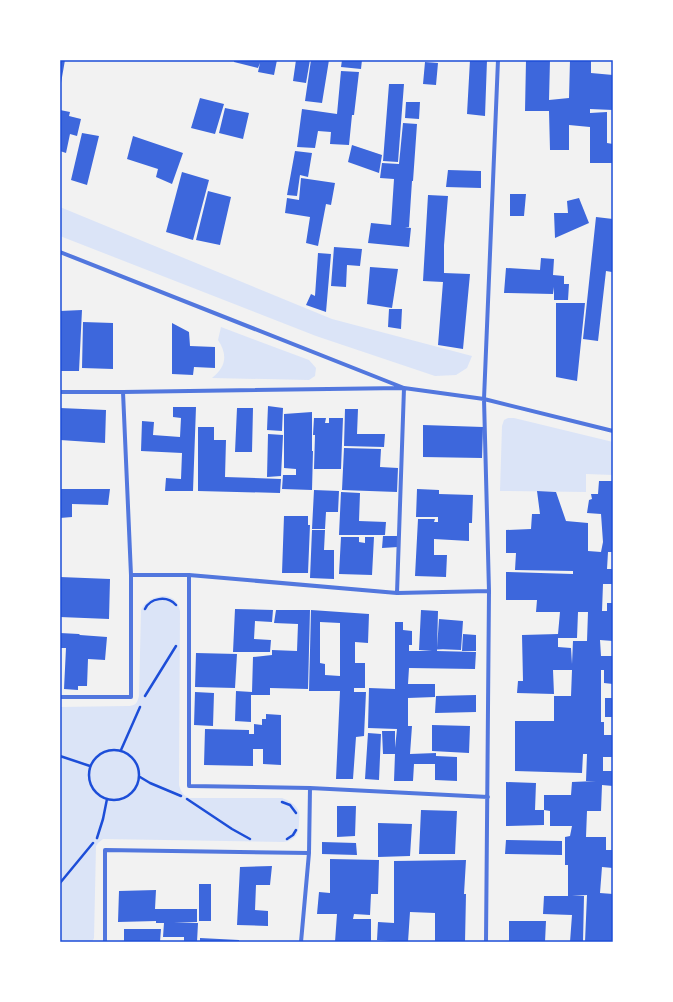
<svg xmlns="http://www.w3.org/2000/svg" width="673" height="1002" viewBox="0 0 673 1002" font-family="'Crimson Pro',serif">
	<rect width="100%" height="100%" fill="#f2f2f2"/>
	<path fill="#dbe4f7" d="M60 207 332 319 472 356 467 368 456 375 435 376 316 336 60 236Z
		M221 327 309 360 316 368 315 376 309 380 212 378C226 367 228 355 218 340Z
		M508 418H514L613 442V475L586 474V492L500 491 502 426 504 420Z
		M164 596C174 597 178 602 180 611L179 785C181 792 183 795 189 798H282C288 800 297 805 299 812 300 815 299 819 299 822 299 833 296 840 284 842L103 839 98 843 96 846 94 938 92 942H60V707L127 706C135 706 137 704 139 696L141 610C146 600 153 597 164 596Z"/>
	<path fill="#3d67dc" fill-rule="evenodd" d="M60 60H65L61 83H60Z
		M234 60H277L274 75 258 72 260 63 258 68 234 62Z
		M296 60H310L306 83 293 81Z
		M311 60H329L322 103 305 101Z
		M342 60H362L361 69 341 67Z
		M470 60H487L485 116 467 114Z
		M526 60H550L549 100 569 98 570 60H591V73L613 75V110L590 109V113L607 112V143L613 144V163H590V127L569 125V150H550L549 111H525Z
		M425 62 438 63 436 85 423 84Z
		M341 71 359 72 354 115H352L349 145 330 144 331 132 318 131 315 148 297 147 302 109 337 114Z
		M389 84H404L398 162 383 161Z
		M200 98 224 104 215 134 191 128Z
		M406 102H420L419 119 405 118Z
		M225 108 249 113 243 139 219 133Z
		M60 110 70 112 69 116 81 119 77 136 70 134 66 153 60 151Z
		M403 123 417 124 413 181H412L409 227H405L411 228 409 247 368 243 371 223 391 225 394 179 380 178 382 163 399 164Z
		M82 133 99 136 87 185 71 180Z
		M133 136 183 153 172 184 156 177 158 169 127 159Z
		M352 145 382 155 379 173 348 162Z
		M295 151 312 153 308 177 300 175 297 196 287 195Z
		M448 170 481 171V188L446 187Z
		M182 172 209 180 193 240 166 232Z
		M301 178 335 183 331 205 326 204 318 246 306 243 310 217 285 213 287 198 299 200Z
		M208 191 231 197 220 245 196 240Z
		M510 194H526L524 216H510Z
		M428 195 448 196 444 245V273L470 274 463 349 438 345 443 282 423 281Z
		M579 198 589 223 555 238 554 213H568L567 201Z
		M596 217 613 219V262L612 272 606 271 598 341 583 339Z
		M334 247 362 249 360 266 347 265 346 287 331 286Z
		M318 253 331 254 326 312 306 305 311 294 315 296Z
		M541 258 554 259 553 275 564 276V284H569L568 300H554V287L553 294 504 293 506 268 540 270Z
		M370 267 398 269 392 308 367 304Z
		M556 303H585L577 381 556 377Z
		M389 309H402L401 329 388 327Z
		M82 310 79 371H60V311Z
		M83 322 113 323V369L82 368Z
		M172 323 189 332 190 346 215 347V368L194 367 193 375 172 374Z
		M268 406 283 408 282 431 267 430Z
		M173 407H196L193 491H165L166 478 181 479 182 453 141 451 142 421 154 422 153 435 180 437 181 418 173 417Z
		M60 408 106 410 105 443 60 440Z
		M237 408H253L252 452H235Z
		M345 409H358L357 434H385L384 447 344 446Z
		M312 412V451H313L312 490 282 489 283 475H296V469L284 468V414Z
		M314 418H326L325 423H329V418H343L341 469H314L315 435H313Z
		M423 425 483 427 482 458 423 457Z
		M198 427H214V440H226L225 477 281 479 280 493 198 491Z
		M268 434 283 435 281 476 267 477Z
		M344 448 381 449 380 467 398 468 397 492 342 490Z
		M599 481H613V552H608L607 569H613V584H603L602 611H607V603H613V641L600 640 601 656H613V684L604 683V670H601V722H604V735H613V757H603V771H613V786L602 785 601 811H587L586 837H606V850H613V868L602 867 600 893 613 894V942H585L587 895 572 896H584L583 942H570L572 915 543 914 544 896H568V865H565V837L570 836 572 826H550V811L544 810V795H571L572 782 596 781H586L587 754H583L582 773 515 771V721H554V696H571L572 670H553L554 694 517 693 518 681H523L522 635 558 634 560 612H536L537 600H506V572L573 574V571L515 570 516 553H506V530L531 529 532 514H540L537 491 556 492 566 521 588 523V551L601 552 603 542 601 514 587 513 589 500 592 499 591 494H598ZM572 612H588L587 641H573L572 664 571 648 558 647V638H577L578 612Z
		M60 489H110L108 505 72 504V517L60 518Z
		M417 489 439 490V494L473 495 472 523H469V541L434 539V555H447L446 577 415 576 418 519H435L434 522H438V517H416Z
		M314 490 339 491 338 512H326L325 529H312Z
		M341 492 360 493 359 521 386 522 385 535H339Z
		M284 516H308V525H310L308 573H282Z
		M312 530H325L324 550H334V579L310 578Z
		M383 536H398V547L382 548Z
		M341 537H359V542L365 543V537H374L372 575 339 574Z
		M60 577 110 579 109 619 60 617Z
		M235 609 273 610 272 622 255 621 254 639 271 640 270 652H233Z
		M276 610H310L308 689 270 688V695H251V722L235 721 236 691 252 692 253 657 272 655V650L297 651 298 624 274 623Z
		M311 610 369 614 368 643 355 642V663H365V688H354V692H366L364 736 356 737 353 779H336L340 691H309ZM320 622 340 623V676L325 675V664L320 663Z
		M421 610 438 611 437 651 476 652 475 669 409 668 408 684H435V697L408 698V726H412L410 754 436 753V756L457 757V781L435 780V764H414L413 781H394L395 754H383L382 731H395V748L397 729 368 728 369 688 395 689V622H403V630L412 631V645H409V651H432L419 650Z
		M439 619 463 621 461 650 437 649Z
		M60 633 79 634 80 635 107 637 105 660 88 659 87 686H78V690L64 689 66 648H60Z
		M463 634 476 635V651H462Z
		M196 653 237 654 235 688 195 687Z
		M195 692 214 693 213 726 194 725Z
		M476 695V712L435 713 436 696Z
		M605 698H613V717H605Z
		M266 714 281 715V765L263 764V749H253V766L204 765 205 729 249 730V734H254V724L262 725V719H266Z
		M432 725 470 726 469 753 432 751Z
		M368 733 381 734 379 780 365 779Z
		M506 782 536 783 535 810H544V825L506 826Z
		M337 806H356L355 836 337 837Z
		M421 810 457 811 455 854H419Z
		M378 823 412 824 410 856 378 857Z
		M506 840 562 841V855L505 854Z
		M322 842 356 843 357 855 322 854Z
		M330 859 379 860 378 894H371L370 915 354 914 353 919H371V942H335L337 914H317L319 892 330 893Z
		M466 860 464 894H466L465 942H435V913L410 912 408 942 377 940 378 922 394 923V861Z
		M272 866 270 885H256L255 910 268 911V926L237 925 240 867Z
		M199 884H211V921H199Z
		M156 890 155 909H197V922L174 923H198L197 942H184V937H163L164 923H156V921L118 922 119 891Z
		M509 921H546L545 942 509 941Z
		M124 929H161L160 942H124Z
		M200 938 239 940V942H200Z"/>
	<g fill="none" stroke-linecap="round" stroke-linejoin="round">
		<path stroke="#1d4ed8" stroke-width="2.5" d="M145 609C150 598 167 595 176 605
			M145 696 176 646
			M89 775a25 25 0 1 1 50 0a25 25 0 1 1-50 0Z
			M121 750 140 707
			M60 756 90 766
			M140 777 150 783 181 796
			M187 799 232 829 250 839
			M282 802 290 805 296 813
			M97 838 103 819 107 799
			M287 839 293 835 296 830
			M60 883 93 843"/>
		<path stroke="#5277de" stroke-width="4" d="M60 252 404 388 484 399 613 431
			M60 392H123L402 388
			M131 575H189L397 593 489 591
			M189 575V786L310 788 488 797
			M397 593 404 388
			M60 697H131V575L123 392
			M105 942V850L309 853
			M301 942 309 853 310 788
			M486 942 489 591 484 399 498 60"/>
	</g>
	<rect width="673" height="1002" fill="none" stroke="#ffffff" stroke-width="122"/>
	<rect x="61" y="61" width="551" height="880" fill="none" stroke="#1d4ed8" stroke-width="1.5"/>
</svg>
